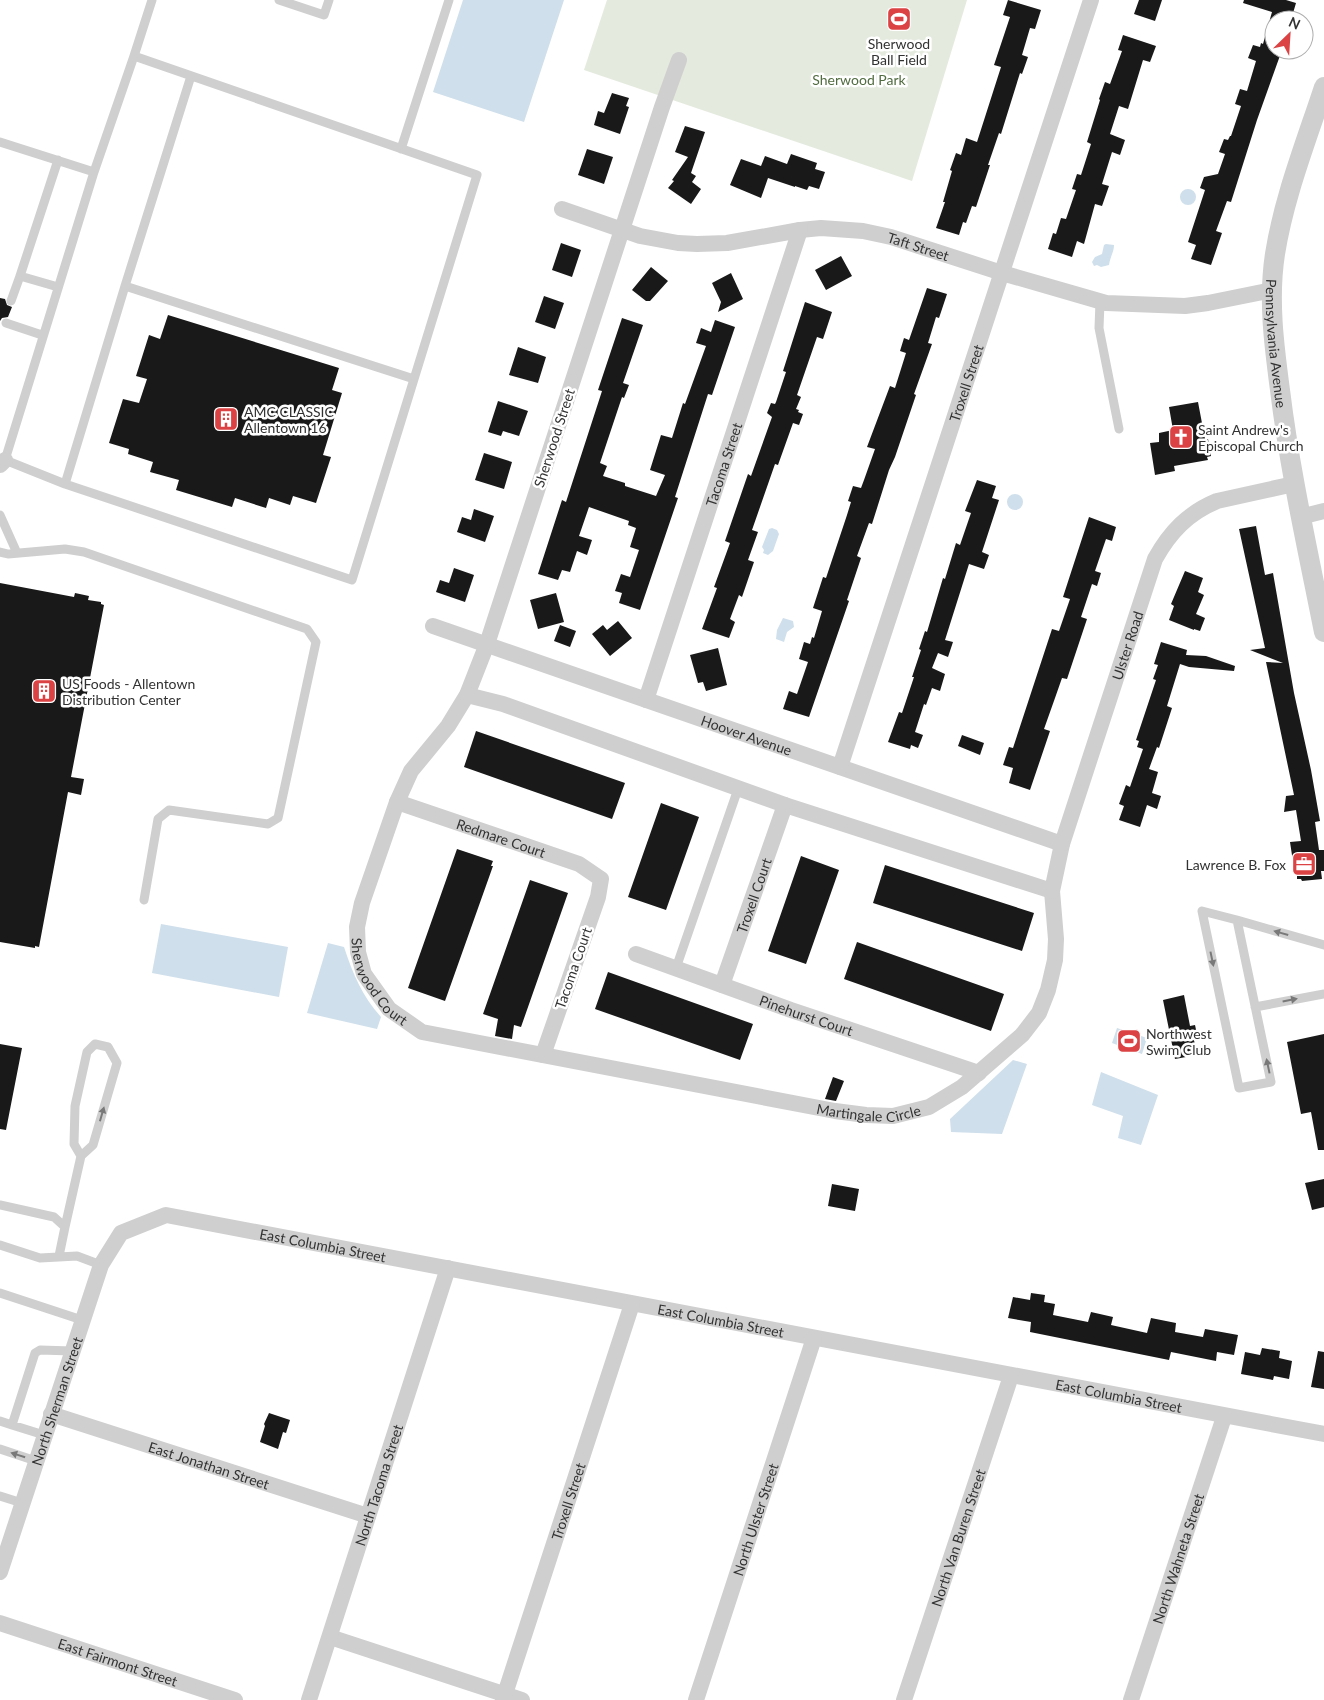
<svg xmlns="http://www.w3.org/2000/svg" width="1324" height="1700" viewBox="0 0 1324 1700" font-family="Lato,sans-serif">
	<rect width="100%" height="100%" fill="#fff"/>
	<path fill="#e4eade" d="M607 0H967L912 181 584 70Z"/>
	<path fill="#cfdfeb" d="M463 0H564L524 122 433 92Z
		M1180 197a8 8 0 1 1 16 0a8 8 0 1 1-16 0Z
		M1106 244 1114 245C1114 252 1110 257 1109 265L1101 267 1097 265 1094 266 1092 262 1095 257 1102 254 1104 245Z
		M1007 502a8 8 0 1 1 16 0a8 8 0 1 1-16 0Z
		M772 528 777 530 779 534 773 551 768 555 763 553 764 550 762 547 769 529Z
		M783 618 793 621 794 627 787 632 784 642 776 639 777 630Z
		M161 924 288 947 279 997 152 973Z
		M328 943 344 947C353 974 362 996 381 1017L377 1029 307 1013Z
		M1117 1028 1147 1038 1142 1054 1112 1043Z
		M1013 1060 1027 1064 1002 1134 951 1132 950 1119Z
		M1101 1072 1158 1095 1141 1145 1118 1138 1123 1116 1092 1105Z"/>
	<path fill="#191919" d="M1008 0 1041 10 1035 29 1030 28 1022 55 1028 57 1022 74 1020 73 1001 134 999 133 988 165H990L976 207 972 206 966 223 963 222 959 235 936 228 945 202H943L952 171 950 170 956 153 961 155 966 138 977 142 1001 67 994 65 1010 17 1003 15Z
		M1139 0H1162L1155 21 1134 14Z
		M1244 0H1286L1296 3 1291 20H1274V50H1282L1257 120 1231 202 1227 201 1216 231 1222 233 1211 265 1191 259 1196 245 1188 242 1205 190 1200 188 1204 177 1218 174 1225 154 1219 152 1224 139 1228 140 1230 136H1231L1241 106 1235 104 1240 89 1247 91 1256 61 1248 58 1253 45 1260 47 1261 43 1263 44 1272 12 1243 3Z
		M1123 35 1156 46 1150 62 1143 60 1128 109 1119 106 1110 134 1125 140 1120 155 1112 152 1102 184 1109 186 1102 206 1095 204 1084 244 1077 241 1072 257 1048 249 1053 233 1056 234 1061 218 1066 219 1076 190 1072 189 1077 174 1081 175 1091 144 1087 142 1100 100 1099 99 1105 82 1110 84 1122 51 1118 50Z
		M612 93 629 98 626 106 629 107 620 134 594 125 598 111 604 113Z
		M685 126 705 132 691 173 696 176 692 182 701 189 691 204 668 188 674 181 672 180 688 157 675 152Z
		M587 149 613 157 604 184 578 175Z
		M791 154 817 163 815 169 825 172 819 189 809 186 807 190 795 186V187L768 178 761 198 730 185 741 159 761 166 765 156 787 164Z
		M561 243 581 250 572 277 552 270Z
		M841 256 852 276 826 290 815 270Z
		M651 267 668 281 650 301H646L632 290Z
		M731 273 743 299 718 312 721 302 712 283Z
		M927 288 947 294 939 318 936 317 928 343 932 344 914 394 916 395 895 457 889 470 872 524 869 523 857 556 861 558 847 600 849 601 809 717 783 709 789 691 797 694 808 662 799 659 804 642 810 644 812 637 814 638 822 611 813 608 823 577 826 578 847 515 851 502 848 501 853 486 861 488 864 480 875 449 867 447 890 386 895 388 906 353 900 351 904 338 909 340Z
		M544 296 564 303 555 329 535 322Z
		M0 298 5 299 7 305 12 307 8 317 2 318 0 321Z
		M805 302 832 312 823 339 817 337 797 395 801 397 796 409 799 410 798 412 803 414 799 425 793 423 778 465 775 464 752 530 758 532 748 560 754 562 742 597 739 595 730 619 735 622 729 638 702 629 717 588 714 587 730 543 725 541 748 474 751 476 772 417 767 413 771 403 775 404 776 402 786 372 783 371Z
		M168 315 339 368 332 390 342 393 323 455 331 457 316 503 293 496 290 505 269 498 266 508 235 498 232 507 176 490 179 480 150 472 153 462 128 454 129 449 109 443 123 399 139 403 147 379 136 376 149 335 160 339Z
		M622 318 643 325 623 383 629 385 624 398 622 397 600 463 607 466 603 476 625 483V486L656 496 665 475 650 470 661 435 672 438 683 403 685 404 706 346 696 343 701 328 711 332 715 320 735 327 712 395 708 394 675 497 678 498 640 610 619 603 622 593 615 591 621 574 630 577 639 550 630 547 636 528 628 525 629 521 589 507 579 536 592 540 587 555 577 551 570 572 562 570 558 580 538 574 562 500 566 502 602 391 598 390Z
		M518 347 546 357 538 383 509 375Z
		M498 401 528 411 519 436 503 431 501 436 488 432Z
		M1198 402 1205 439H1208L1211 456 1207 457 1208 460 1174 466 1175 471 1155 475 1150 443 1159 442V433L1173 430 1169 407Z
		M484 453 512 462 504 489 475 480Z
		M977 480 996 486 992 498 999 500 982 552 989 555 984 569 969 564 945 640 953 642 948 657 938 653 932 668 945 674 940 691 932 688 926 705 924 704 915 732 923 735 918 748 911 745 910 749 888 742 899 712 902 713 914 677H912L921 650 919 649 925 631 927 632 943 578 945 579 956 543 960 545 971 513 965 511Z
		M474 509 494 516 485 542 457 532 462 517 471 520Z
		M1089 517 1116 527 1112 541 1106 539 1095 571 1101 573 1097 586 1092 584 1081 617 1087 619 1067 679 1062 678 1055 698 1044 729 1050 731 1030 790 1009 783 1013 768 1003 765 1009 747 1013 748 1052 629 1059 631 1070 599 1063 597Z
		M1256 526 1265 575 1273 573 1294 693 1311 770 1320 821 1315 822 1319 850H1324V871H1321L1322 879 1302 881 1301 879H1297V875H1295L1290 842 1301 841 1296 810 1284 812 1286 796 1294 795 1266 662 1283 663 1250 650 1265 648 1239 529Z
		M454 568 474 575 465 602 436 592 440 580 449 583Z
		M1185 571 1203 578 1198 592 1204 595 1196 614 1205 618 1200 631 1194 629V630L1169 620 1174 606 1171 604Z
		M0 583 74 597 75 593 89 596 88 600 101 602V604L104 605 71 777 84 779 81 795 68 792 39 947 35 946V948L0 942Z
		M556 593 564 622 538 629 530 600Z
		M618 621 632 638 610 656 592 634 603 625 607 630Z
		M560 625 576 631 570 647 554 641Z
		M1161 642 1187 650 1186 655 1206 656 1235 666 1234 671 1189 667 1180 664 1167 706 1172 708 1159 748 1157 747 1149 769 1158 772 1152 793 1161 796 1157 809 1147 805 1140 827 1119 820 1124 806 1119 804 1126 785 1130 787 1143 749 1137 747 1139 741 1136 740 1156 680 1153 679 1158 665 1154 664Z
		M718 648 727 685 706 691 703 682 698 683 690 655Z
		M476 731 625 783 612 819 464 767Z
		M962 735 984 743 980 755 958 746Z
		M661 803 699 817 666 910 628 897Z
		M457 849 493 861 491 866H493L445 1001 408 988Z
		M801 856 839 870 806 964 768 951Z
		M885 865 1034 913 1022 951 873 903Z
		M530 880 568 893 521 1027 514 1025 512 1039 495 1036 498 1019 483 1014Z
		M857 942 1004 994 991 1031 844 979Z
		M608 972 753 1024 740 1060 595 1009Z
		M1184 995 1190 1026 1195 1025 1198 1039 1194 1040 1197 1055 1175 1059 1163 1000Z
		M1324 1034V1150H1318L1311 1112 1301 1114 1287 1042Z
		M0 1044 22 1048 6 1130 0 1129Z
		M833 1077 844 1081 836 1101 825 1099Z
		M1324 1179V1207L1312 1210 1305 1183Z
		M832 1184 859 1189 855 1211 828 1206Z
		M1031 1293 1045 1295 1044 1302 1055 1304 1053 1315 1088 1322 1091 1312 1113 1317 1111 1325 1147 1333 1151 1318 1176 1323 1175 1332 1203 1337 1205 1329 1238 1335 1234 1355 1217 1352 1216 1361 1171 1352 1169 1360 1030 1332 1031 1322 1008 1318 1013 1297 1030 1300Z
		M1262 1348 1280 1351 1279 1358 1292 1361 1289 1379 1274 1376 1273 1380 1241 1374 1245 1352 1260 1355Z
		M1318 1351 1324 1352V1389L1311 1387Z
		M269 1413 290 1420 286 1433 283 1432 278 1449 260 1442 265 1426 264 1424Z"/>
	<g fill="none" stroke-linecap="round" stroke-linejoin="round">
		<path stroke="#cfcfcf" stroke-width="9" d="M279 0 324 15 329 0
			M134 56 477 175 352 580 65 484 5 460 94 172Z
			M134 56 152 0
			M0 142 94 172
			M401 149 449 0
			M125 286 414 379
			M58 287 20 276 58 160
			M11 301 20 276
			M1100 302 1099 328 1119 429
			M6 323 42 335
			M65 484 125 286 191 76
			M0 515 17 553
			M0 552 8 554 65 549 84 552 307 629 316 642 278 818 268 824 169 810 158 819 144 900
			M1237 920 1271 1082 1239 1088 1202 911 1233 919 1237 920 1324 945
			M676 968 738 789
			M1255 1007 1324 994
			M0 1205 54 1217 65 1227 59 1256
			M65 1227 81 1156 93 1145 117 1063 108 1047 95 1044 87 1052 75 1106 74 1144 81 1156
			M0 1245 40 1258 77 1256 101 1265
			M0 1293 82 1320
			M0 1421 12 1425
			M44 1435 12 1425 35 1353 40 1350 72 1351
			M0 1449 36 1461
			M0 1496 22 1503"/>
		<g stroke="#cfcfcf" stroke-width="16">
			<path id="s1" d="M679 60 662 107 487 644 467 695 448 726 411 771 397 802 362 903 357 927 358 952 364 974 389 1009 422 1032 835 1111 866 1115 893 1116 929 1107 962 1087 1022 1035 1039 1013 1048 990 1055 960 1056 939 1052 891 1062 844 1155 559C1170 532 1188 513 1217 501L1294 484"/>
			<path id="s2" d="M562 209 640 236 678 243 697 244 727 243 800 230 821 228 863 231 891 237 1002 273 1106 303 1185 306 1208 303 1272 290"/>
			<path d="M0 465 5 460"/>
			<path d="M1300 517 1324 511"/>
			<path id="s3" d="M433 626 1062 844"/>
			<path d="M467 695 503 704 785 805 1052 891"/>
			<path id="s4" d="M646 700 800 230"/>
			<path id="s5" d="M840 767 1091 0"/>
			<path id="s6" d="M397 802 579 864 601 879 598 897 543 1055"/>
			<path id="s7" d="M636 954 791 1010 979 1073"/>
			<path id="s8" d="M722 985 785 805"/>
			<path id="s9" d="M51 1414 368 1516"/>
			<path id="s10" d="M0 1572 101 1265 121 1233 166 1215 1324 1434"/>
			<path id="s11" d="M0 1623 235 1700"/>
			<path d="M330 1637 522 1700"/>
			<path id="s12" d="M309 1700 448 1268"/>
			<path id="s13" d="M503 1700 632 1304"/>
			<path id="s14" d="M696 1700 814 1338"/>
			<path id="s15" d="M904 1700 1011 1376"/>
			<path id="s16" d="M1131 1700 1224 1417"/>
		</g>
		<path stroke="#cfcfcf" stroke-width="20" id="s17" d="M1324 87C1306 142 1284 197 1275 254 1268 299 1274 345 1280 390 1290 472 1308 551 1324 632"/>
	</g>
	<defs><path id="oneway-solid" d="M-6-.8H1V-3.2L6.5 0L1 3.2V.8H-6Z" transform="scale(1.25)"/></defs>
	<g fill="#797979">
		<use href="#oneway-solid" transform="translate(1281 933) rotate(-164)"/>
		<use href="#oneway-solid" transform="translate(1212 959) rotate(78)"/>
		<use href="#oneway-solid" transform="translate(1290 1000) rotate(-11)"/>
		<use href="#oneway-solid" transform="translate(1268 1066) rotate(-102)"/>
		<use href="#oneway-solid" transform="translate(102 1114) rotate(-74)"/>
		<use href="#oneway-solid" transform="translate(18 1455) rotate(-162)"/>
	</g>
	<defs>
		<symbol id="stadium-square" viewBox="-11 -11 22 22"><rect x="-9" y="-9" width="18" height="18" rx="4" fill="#db4243" stroke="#fff"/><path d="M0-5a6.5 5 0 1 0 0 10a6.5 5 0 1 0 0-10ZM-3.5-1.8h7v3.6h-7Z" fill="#fff"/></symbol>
		<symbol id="building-square" viewBox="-11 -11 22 22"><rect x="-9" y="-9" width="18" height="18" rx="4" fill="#db4243" stroke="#fff"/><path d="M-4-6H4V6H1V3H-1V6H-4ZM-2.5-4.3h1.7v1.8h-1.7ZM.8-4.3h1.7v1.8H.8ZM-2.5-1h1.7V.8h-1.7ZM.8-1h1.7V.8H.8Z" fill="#fff"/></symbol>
		<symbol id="church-square" viewBox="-11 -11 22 22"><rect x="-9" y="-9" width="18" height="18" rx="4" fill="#db4243" stroke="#fff"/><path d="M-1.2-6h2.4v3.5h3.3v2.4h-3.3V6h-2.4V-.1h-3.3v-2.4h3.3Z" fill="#fff"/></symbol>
		<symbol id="office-square" viewBox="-11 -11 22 22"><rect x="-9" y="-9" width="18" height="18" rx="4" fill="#db4243" stroke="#fff"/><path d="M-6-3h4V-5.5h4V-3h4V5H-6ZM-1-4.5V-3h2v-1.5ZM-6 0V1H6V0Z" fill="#fff"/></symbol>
	</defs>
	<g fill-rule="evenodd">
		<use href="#stadium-square" x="885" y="5" width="28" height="28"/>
		<use href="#building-square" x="212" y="405" width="28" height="28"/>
		<use href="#church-square" x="1167" y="423" width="28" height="28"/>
		<use href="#building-square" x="30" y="677" width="28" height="28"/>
		<use href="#office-square" x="1290" y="850" width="28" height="28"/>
		<use href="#stadium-square" x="1115" y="1027" width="28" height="28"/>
	</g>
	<g text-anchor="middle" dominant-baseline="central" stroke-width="5" stroke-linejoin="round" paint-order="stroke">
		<g font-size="14" fill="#323232" stroke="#fff" text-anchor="start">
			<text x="899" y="43" text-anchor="middle">Sherwood<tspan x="899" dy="16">Ball Field</tspan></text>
			<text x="244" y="411">AMC CLASSIC<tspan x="244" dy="16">Allentown 16</tspan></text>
			<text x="1198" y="429">Saint Andrew's<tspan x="1198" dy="16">Episcopal Church</tspan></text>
			<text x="62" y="683">US Foods - Allentown<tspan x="62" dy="16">Distribution Center</tspan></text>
			<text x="1286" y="864" text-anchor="end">Lawrence B. Fox</text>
			<text x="1146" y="1033">Northwest<tspan x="1146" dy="16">Swim Club</tspan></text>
		</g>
		<g font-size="14" fill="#526c41" stroke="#fff">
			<text x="859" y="79">Sherwood Park</text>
		</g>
		<g font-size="14" fill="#323232" stroke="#fff">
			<text stroke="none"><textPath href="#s2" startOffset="365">Taft Street</textPath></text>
			<text stroke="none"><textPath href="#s17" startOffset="264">Pennsylvania Avenue</textPath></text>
			<text stroke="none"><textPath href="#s5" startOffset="404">Troxell Street</textPath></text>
			<text transform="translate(554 438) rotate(-72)">Sherwood Street</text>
			<text stroke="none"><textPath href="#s4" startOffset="248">Tacoma Street</textPath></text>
			<text stroke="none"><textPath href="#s1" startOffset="2104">Ulster Road</textPath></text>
			<text stroke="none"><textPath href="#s3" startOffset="332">Hoover Avenue</textPath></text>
			<text stroke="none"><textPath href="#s6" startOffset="110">Redmare Court</textPath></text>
			<text stroke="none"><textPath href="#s8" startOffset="95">Troxell Court</textPath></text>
			<text transform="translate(573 968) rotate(-71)">Tacoma Court</text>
			<text stroke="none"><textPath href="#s1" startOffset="991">Sherwood Court</textPath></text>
			<text stroke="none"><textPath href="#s7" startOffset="181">Pinehurst Court</textPath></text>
			<text stroke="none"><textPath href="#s1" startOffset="1515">Martingale Circle</textPath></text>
			<text stroke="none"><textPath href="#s10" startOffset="569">East Columbia Street</textPath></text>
			<text stroke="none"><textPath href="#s10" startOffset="974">East Columbia Street</textPath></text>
			<text stroke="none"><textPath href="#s10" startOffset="1379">East Columbia Street</textPath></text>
			<text stroke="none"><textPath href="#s10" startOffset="180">North Sherman Street</textPath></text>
			<text stroke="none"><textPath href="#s9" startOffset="166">East Jonathan Street</textPath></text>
			<text stroke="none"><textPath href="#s12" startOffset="226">North Tacoma Street</textPath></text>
			<text stroke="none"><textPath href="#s13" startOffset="209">Troxell Street</textPath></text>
			<text stroke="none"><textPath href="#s14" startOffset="190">North Ulster Street</textPath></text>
			<text stroke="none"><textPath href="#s15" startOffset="171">North Van Buren Street</textPath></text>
			<text stroke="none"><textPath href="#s16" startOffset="149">North Wahneta Street</textPath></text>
			<text stroke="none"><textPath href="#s11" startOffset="124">East Fairmont Street</textPath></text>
		</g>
	</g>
	<g transform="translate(1289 35) rotate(25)"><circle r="24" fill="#ffffff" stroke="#adadad"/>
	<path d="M0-4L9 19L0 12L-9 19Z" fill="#db4243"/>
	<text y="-8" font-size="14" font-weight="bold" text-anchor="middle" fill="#323232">N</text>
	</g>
</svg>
